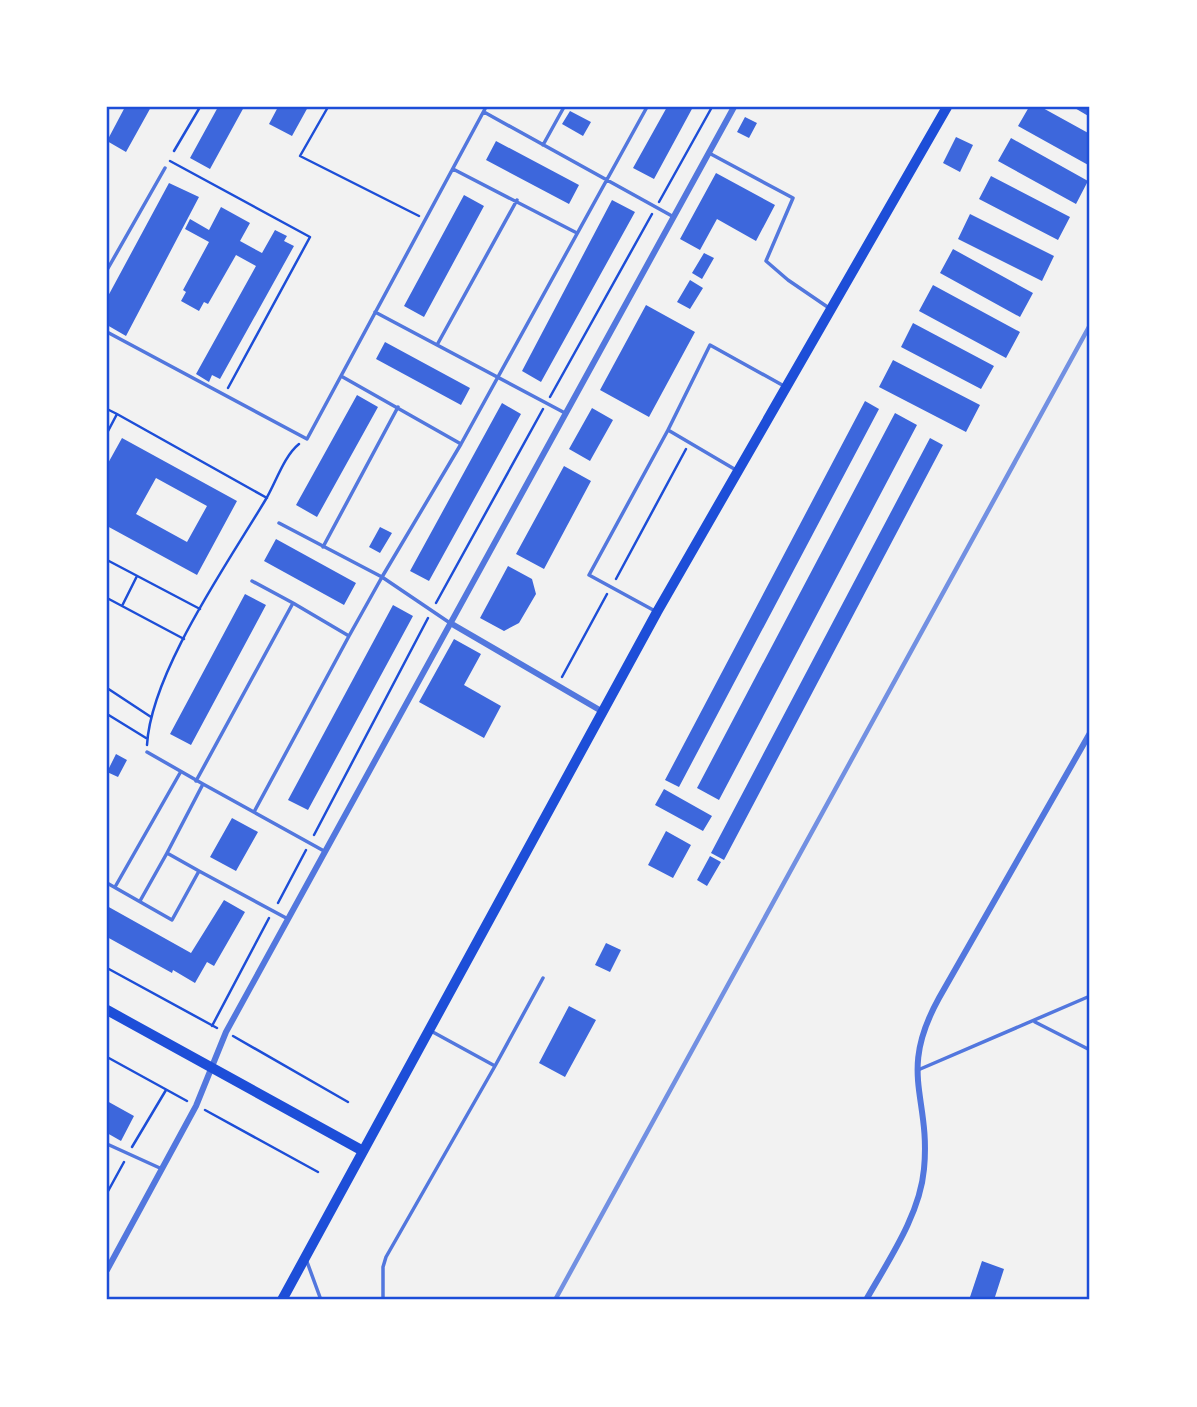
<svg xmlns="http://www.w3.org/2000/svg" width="1197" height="1407" viewBox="0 0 1197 1407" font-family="Overpass,sans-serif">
	<rect width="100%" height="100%" fill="#f2f2f2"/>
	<path fill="#3d67dc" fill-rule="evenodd" d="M125 107H151L126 152 107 141Z
		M218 107H244L210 169 190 158Z
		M278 107H308L292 136 269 124Z
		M667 107H693L654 179 633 168Z
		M1029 107H1041L1090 134V166L1018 126Z
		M1073 107H1090V117Z
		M570 111 591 122 583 136 562 124Z
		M745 117 757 123 749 138 737 132Z
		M956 137 973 145 960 172 943 163Z
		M1011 138 1088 181 1076 204 998 161Z
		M496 141 579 185 569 204 486 160Z
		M716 173 775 205 756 241 717 219 700 250 680 239Z
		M991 176 1070 217 1058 240 979 199Z
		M169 183 199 197 126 336 107 325V298Z
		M464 195 484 206 424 317 404 306Z
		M612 200 635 212 541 382 522 371Z
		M221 207 250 223 240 241 262 253 275 230 287 236 284 241 294 246 220 379 212 375 209 382 196 374 256 266 236 255 208 304 204 302 199 311 181 301 186 292 183 290 209 242 185 229 190 219 209 230Z
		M970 214 1054 256 1042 281 958 239Z
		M953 249 1033 293 1020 317 940 273Z
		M704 253 714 258 702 279 692 273Z
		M690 280 703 288 690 309 677 302Z
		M933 285 1020 332 1006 358 919 311Z
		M646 305 695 332 649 417 600 390Z
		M913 323 994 366 981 389 901 347Z
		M385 342 470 388 461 405 376 359Z
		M893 360 980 405 966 432 879 387Z
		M357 395 378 407 317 517 296 505Z
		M865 401 879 409 679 787 665 780Z
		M502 403 521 414 429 581 410 571Z
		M592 408 613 420 590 461 569 449Z
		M895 413 917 425 719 800 697 788Z
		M122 438 237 501 197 575 107 526V465ZM156 478 207 506 187 542 136 514Z
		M930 438 943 445 724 860 711 853Z
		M564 466 591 481 544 569 516 554Z
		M380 527 392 533 380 553 369 547Z
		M276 539 356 583 344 605 264 561Z
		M508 566 532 579 536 594 519 623 504 631 480 618Z
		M245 594 266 605 191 745 170 734Z
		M393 605 413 616 308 810 288 800Z
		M454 639 481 654 464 685 501 706 484 738 419 702Z
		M116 754 127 760 118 777 107 772Z
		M664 789 712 816 703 831 655 805Z
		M232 818 258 832 236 871 210 857Z
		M666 831 691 845 673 878 648 865Z
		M710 856 721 862 707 886 697 880Z
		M224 900 245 912 214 966 207 962 195 983 173 970 172 973 107 937V906L191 953Z
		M606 943 621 950 610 972 595 965Z
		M569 1006 596 1020 565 1077 539 1063Z
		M107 1101 134 1116 121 1141 107 1133Z
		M982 1261 1004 1269 994 1300H969Z"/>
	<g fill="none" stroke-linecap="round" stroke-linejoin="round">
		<path stroke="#1d4ed8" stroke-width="2.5" d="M328 107 300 156 419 216
			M174 151 200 107
			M170 161 310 237 228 388
			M659 202 712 107
			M550 397 652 214
			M107 409 117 414
			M107 433 117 414 267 498
			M107 560 200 609
			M616 579 686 449
			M107 598 184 639
			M436 603 543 409
			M122 606 137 576
			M562 677 607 594
			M107 688 151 717
			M107 714 146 738
			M147 745C151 672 228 563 266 499 276 482 284 456 299 444
			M314 835 428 618
			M278 903 306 850
			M107 968 217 1028
			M212 1026 269 918
			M233 1036 348 1102
			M107 1057 187 1101
			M205 1110 318 1172
			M132 1147 166 1090
			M107 1193 124 1162"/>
		<path stroke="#5277de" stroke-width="3.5" d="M484 112 672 216
			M543 145 564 107
			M709 153 793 198 766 261 788 280 829 308
			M453 169 575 232
			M107 270 165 168
			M375 312 565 413
			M107 332 307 439 486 107
			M437 345 517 200
			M341 376 461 444
			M736 470 668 430 710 345 784 386
			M279 523 382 577 461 444 647 107
			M323 547 398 407
			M252 581 293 603
			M655 611 589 575 668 430
			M349 636 382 577 450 623
			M147 752 203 784 167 853
			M196 781 293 603 349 636 254 812
			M203 784 324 851
			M107 883 172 920 199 871 288 919
			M115 887 180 773
			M140 901 167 853 199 871
			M1035 1022 1090 1050
			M495 1066 543 978
			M918 1070 1090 996
			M107 1144 162 1169
			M306 1259 321 1300
			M383 1300V1267L386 1257 495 1066 431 1031"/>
		<path stroke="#5277de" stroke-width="6" d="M452 624 603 712
			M107 1270 196 1106 226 1032 734 107
			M866 1300C888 1261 920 1215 924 1169 931 1096 897 1074 939 998L1090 733"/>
		<path stroke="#1d4ed8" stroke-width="10" d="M107 1010 363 1151
			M282 1300 657 612 947 107"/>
		<path stroke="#7290e2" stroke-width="4.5" d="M555 1300 1090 325"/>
	</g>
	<rect width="1197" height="1407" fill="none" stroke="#ffffff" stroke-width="217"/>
	<rect x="108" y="108" width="980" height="1190" fill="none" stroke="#1d4ed8" stroke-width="2.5"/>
</svg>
